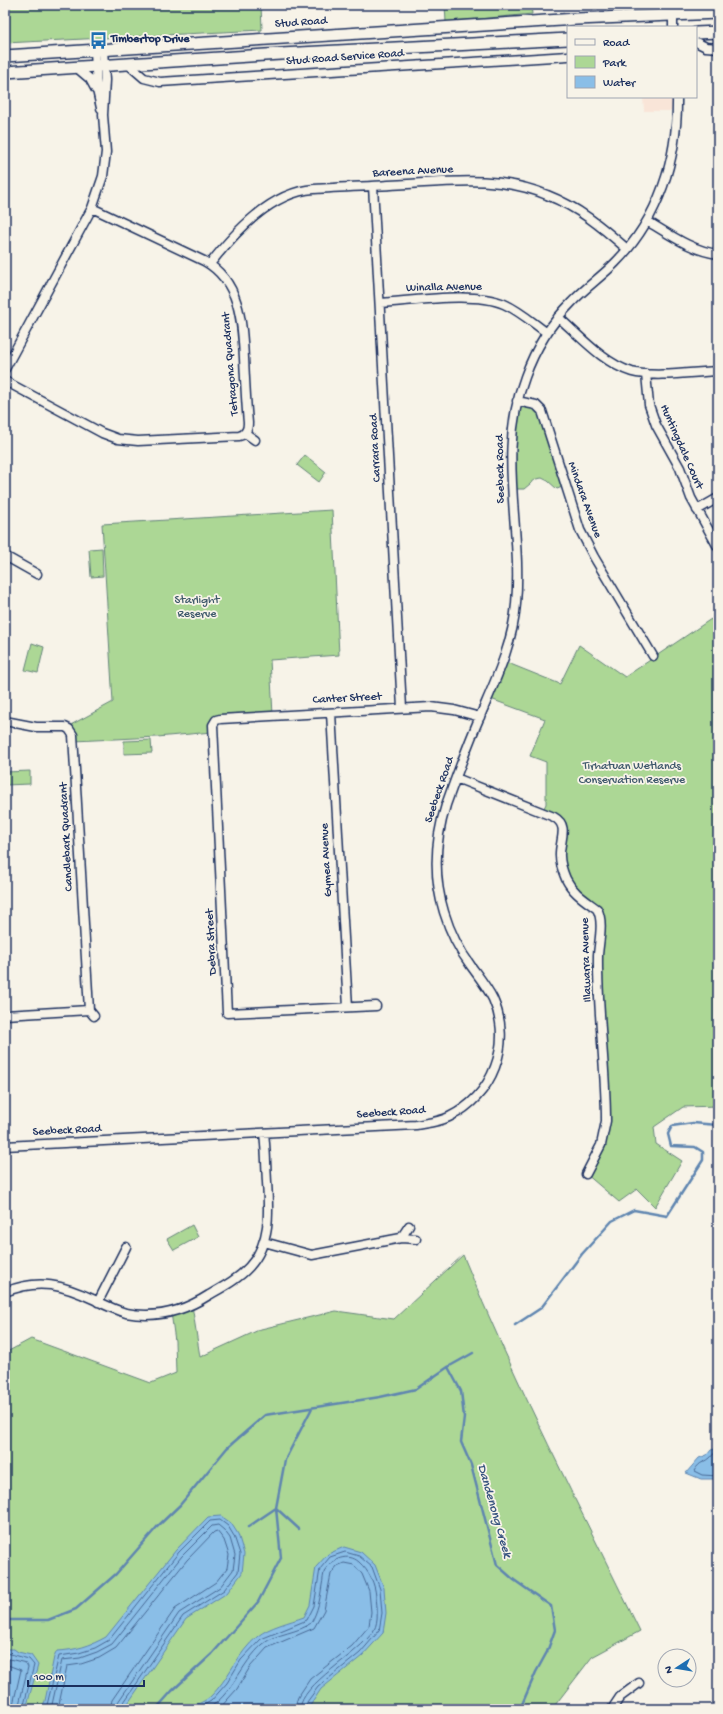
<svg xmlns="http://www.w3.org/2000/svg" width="723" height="1714" viewBox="0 0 723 1714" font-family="'Gochi Hand',sans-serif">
	<rect width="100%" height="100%" fill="#f7f3e8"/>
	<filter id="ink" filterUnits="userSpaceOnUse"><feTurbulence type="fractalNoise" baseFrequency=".025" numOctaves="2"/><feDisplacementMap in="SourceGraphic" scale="8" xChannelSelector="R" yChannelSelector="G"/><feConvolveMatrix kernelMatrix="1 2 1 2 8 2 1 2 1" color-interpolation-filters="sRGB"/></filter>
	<g filter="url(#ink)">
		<path fill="#f9e5d8" d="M643 97H677V111H644Z"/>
		<path fill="#acd795" stroke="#64837a" d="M5 5H261L262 30 5 43Z
			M445 5H531L532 14 446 22Z
			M517 401 536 405 565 486 557 489 548 481 542 478 536 479 524 489H512Z
			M305 455 326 472 319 482 297 465Z
			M332 510 339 655 270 660 273 715 220 719 212 732 157 737 74 741 67 727 113 702 102 524Z
			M102 548 103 576 91 577 89 549Z
			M711 619 718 629V1106L683 1107 654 1127 656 1144 682 1161 655 1207 637 1189 619 1202 586 1174 604 1136 600 915 582 899 561 867 563 827 542 812 546 804V762L530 756 545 719 488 698 503 661 560 684 579 645 625 677Z
			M32 643 44 647 38 673 25 670Z
			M151 740 152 753 124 754V741Z
			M30 771V784L5 785V772Z
			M192 1225 198 1237 174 1250 167 1239Z
			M463 1255C515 1383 579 1506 640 1631L592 1657 552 1709H5V1353L31 1339 151 1383 176 1373 175 1341 171 1312 192 1305 200 1357 261 1329 336 1311 394 1319Z"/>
		<path fill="#8abee7" stroke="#5e85b0" d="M718 1448V1479H701L686 1473 699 1458 707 1455 711 1450Z
			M221 1516 231 1523 238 1534 244 1554 242 1573 227 1593 186 1619 124 1709H41L45 1701 54 1657 57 1651C76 1650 90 1646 106 1637L176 1550 208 1517Z
			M344 1547 361 1552 375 1565 384 1588 386 1613 383 1633 362 1656 321 1689 308 1709H188C195 1705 204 1702 210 1697 229 1679 237 1653 258 1636 269 1627 290 1622 304 1617L310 1605 316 1567 328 1554Z
			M5 1649H14L18 1652 31 1655 38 1665 26 1709H5Z"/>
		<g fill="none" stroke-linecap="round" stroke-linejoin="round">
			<path stroke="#476895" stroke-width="1" d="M718 1452C713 1453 713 1455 710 1458 703 1464 701 1460 694 1471L702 1475 718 1476
				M5 1653C13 1654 20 1657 29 1659L34 1665 23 1709
				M5 1658 26 1663 28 1667 18 1709
				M5 1664 21 1670 12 1709
				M46 1709 59 1656 79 1653 95 1648 109 1640 179 1552 210 1521 220 1520 228 1526 234 1536 240 1554 238 1572 224 1590 183 1616 122 1705 121 1709
				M51 1709 62 1660 80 1658 97 1652 112 1644 182 1556 212 1526 218 1525 224 1530 230 1538 235 1555 233 1570 220 1587 179 1613 118 1702 116 1709
				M58 1709 67 1666 81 1664 99 1658 116 1648 187 1560 214 1532 217 1531 224 1540 229 1555 227 1568 216 1582 175 1609 112 1700 110 1709
				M197 1709 211 1701 227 1683 241 1660 261 1639 307 1620 314 1606 320 1569 330 1557 345 1552 359 1556 372 1567 380 1589 382 1613 379 1631 360 1653 318 1687 307 1702 305 1709
				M207 1709C232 1696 241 1663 263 1644 276 1633 299 1633 311 1623 318 1611 320 1599 322 1585 323 1581 323 1574 325 1570 332 1559 348 1552 359 1562 369 1571 375 1583 376 1597 377 1606 379 1621 374 1630 359 1655 301 1683 300 1709
				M219 1709 237 1689 250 1667 267 1648 314 1628 324 1610 331 1574 337 1566 344 1563 354 1565 362 1574 369 1591 371 1612 369 1626 352 1646 310 1679 298 1697 294 1709"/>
			<path stroke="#5e85b0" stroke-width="2.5" d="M515 1325 541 1308 582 1254 612 1221 634 1210 667 1216 703 1160V1152L695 1147 671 1146 668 1134 672 1126 693 1123 718 1125
				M473 1353 448 1367 461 1391 464 1417 461 1442 471 1465 497 1565 514 1580 551 1606 555 1630 547 1652 536 1672 520 1709
				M248 1527 276 1508 299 1529
				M5 1620H48L76 1609 116 1574 157 1527 180 1505 227 1448 265 1415 380 1397 416 1389 448 1367
				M156 1709 172 1691 212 1654 258 1602 281 1558 276 1508 285 1460 312 1408"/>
			<defs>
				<path id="minor" d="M673 15V27
					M696 42 706 47 718 48
					M95 50 97 90 101 108
					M129 65 144 78 160 82 568 56
					M77 68 90 79 96 90
					M373 186 402 708
					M647 221C669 234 692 251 718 254
					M210 264C235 232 271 192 314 189 345 187 377 186 408 184 455 181 502 176 547 195 578 207 602 227 627 249
					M380 303C413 301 475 291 504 304 520 311 533 323 547 333
					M558 317C580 336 603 363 632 372 654 378 694 372 718 371
					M5 369 92 208 103 176 106 152 103 115 105 80 103 49
					M646 374 649 405 656 425 680 468 691 498 718 547
					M5 381 102 433 118 439 138 441 239 436C245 435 248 430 248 423 246 402 245 380 244 358 242 321 240 281 204 261L92 208
					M517 401 536 405 542 411 580 530 594 557 653 656
					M245 433 255 440
					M697 510 718 498
					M5 556 37 574
					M331 713 348 1007
					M5 721 36 727H65L69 729 73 735 89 1010 5 1015
					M456 778 554 817C570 826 559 841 560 856 560 864 563 872 566 879 573 893 585 900 597 909 604 921 599 941 598 955 597 1010 606 1066 606 1121L601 1145 586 1174
					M376 1006 227 1013 213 725 216 720 220 719 431 707 454 710 480 717
					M89 1010 94 1016
					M5 1146 416 1125C427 1123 439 1122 449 1117 493 1096 513 1044 493 999 487 987 479 977 471 966 459 950 450 932 444 912 433 876 435 840 446 805 457 774 468 744 481 714 496 679 513 643 516 604 523 527 496 453 525 377 535 349 551 323 572 302 585 288 601 277 615 263 659 219 678 158 677 97
					M401 1238 409 1226
					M264 1242 312 1255 401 1238 416 1239
					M5 1292C39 1278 63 1285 95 1300 105 1305 115 1310 126 1313 156 1319 184 1311 209 1295 223 1287 238 1279 249 1267 271 1243 269 1212 267 1182 266 1166 266 1149 264 1133
					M98 1302 126 1247
					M612 1709 620 1697 639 1683"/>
				<path id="highway" d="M696 33 718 32
					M5 56 577 19 718 13
					M5 72 281 54 568 39"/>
			</defs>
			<use href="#minor" stroke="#1b2f5e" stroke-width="11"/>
			<use href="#highway" stroke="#1b2f5e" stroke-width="14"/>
			<use href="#minor" stroke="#f7f3e8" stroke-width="8"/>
			<use href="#highway" stroke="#f7f3e8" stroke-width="11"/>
		</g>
	</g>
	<defs>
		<symbol id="bus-bare" viewBox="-9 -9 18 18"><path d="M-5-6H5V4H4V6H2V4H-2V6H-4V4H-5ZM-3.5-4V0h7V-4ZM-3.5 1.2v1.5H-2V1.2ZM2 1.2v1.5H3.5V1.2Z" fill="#1f6fb2" stroke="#f7f3e8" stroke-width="2.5" paint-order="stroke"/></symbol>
	</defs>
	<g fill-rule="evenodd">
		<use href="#bus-bare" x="86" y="28" width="25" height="25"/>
	</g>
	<g text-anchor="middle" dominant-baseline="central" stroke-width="3.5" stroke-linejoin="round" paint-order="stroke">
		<g font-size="12" fill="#1b2f5e" stroke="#f7f3e8">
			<text transform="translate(301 23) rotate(-4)">Stud Road</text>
			<text transform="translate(345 58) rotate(-4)">Stud Road Service Road</text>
			<text transform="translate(413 172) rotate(-3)">Bareena Avenue</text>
			<text transform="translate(444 288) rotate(-1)">Winalla Avenue</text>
			<text transform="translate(231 364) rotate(-95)">Tetragona Quadrant</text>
			<text transform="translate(681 447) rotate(66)">Huntingdale Court</text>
			<text transform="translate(376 448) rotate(-93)">Carrara Road</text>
			<text transform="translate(501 469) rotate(-91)">Seebeck Road</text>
			<text transform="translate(584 500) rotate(70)">Mindara Avenue</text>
			<text transform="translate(347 699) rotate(-3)">Canter Street</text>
			<text transform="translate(440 790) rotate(-71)">Seebeck Road</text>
			<text transform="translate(67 837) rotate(-93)">Candlebark Quadrant</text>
			<text transform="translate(327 860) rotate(-93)">Gymea Avenue</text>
			<text transform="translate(212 942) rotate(-93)">Debra Street</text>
			<text transform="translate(587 960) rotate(-92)">Illawarra Avenue</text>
			<text transform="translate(391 1113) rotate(-4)">Seebeck Road</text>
			<text transform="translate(67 1131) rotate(-3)">Seebeck Road</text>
		</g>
		<g font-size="12" font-weight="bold" fill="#1b2f5e" stroke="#f7f3e8" text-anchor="start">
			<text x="111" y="40">Timbertop Drive</text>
		</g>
		<g font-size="12" fill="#3f596c" stroke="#f7f3e8">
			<text x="197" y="601">Starlight<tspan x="197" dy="14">Reserve</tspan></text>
			<text x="632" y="767">Tirhatuan Wetlands<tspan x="632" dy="14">Conservation Reserve</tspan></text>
		</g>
		<g font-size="13" font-style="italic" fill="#375380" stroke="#f7f3e8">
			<text transform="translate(494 1511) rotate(74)">Dandenong Creek</text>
		</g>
	</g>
	<rect width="723" height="1714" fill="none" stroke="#f7f3e8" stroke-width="20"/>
	<rect x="10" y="10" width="703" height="1694" fill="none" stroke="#1b2f5e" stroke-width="1.5" filter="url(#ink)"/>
	<rect x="567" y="26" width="130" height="72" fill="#f7f3e8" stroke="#9fa5b1"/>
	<rect x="575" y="39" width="20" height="6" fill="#f7f3e8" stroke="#9fa5b1"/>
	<text x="603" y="46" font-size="12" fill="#1b2f5e">Road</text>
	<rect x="575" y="56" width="20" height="12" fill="#acd795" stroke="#9fa5b1"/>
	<text x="603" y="66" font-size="12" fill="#1b2f5e">Park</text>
	<rect x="575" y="76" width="20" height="12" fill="#8abee7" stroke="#9fa5b1"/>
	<text x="603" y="86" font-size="12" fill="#1b2f5e">Water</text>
	<g transform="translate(677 1668) rotate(258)"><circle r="19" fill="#f7f3e8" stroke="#9fa5b1"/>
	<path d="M0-3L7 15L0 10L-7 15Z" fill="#1f6fb2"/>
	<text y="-6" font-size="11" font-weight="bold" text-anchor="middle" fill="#1b2f5e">N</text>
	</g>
	<path d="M28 1680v6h116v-6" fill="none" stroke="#1b2f5e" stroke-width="2"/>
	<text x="34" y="1680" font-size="12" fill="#1b2f5e" stroke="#f7f3e8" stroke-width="3" paint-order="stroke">100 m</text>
</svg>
